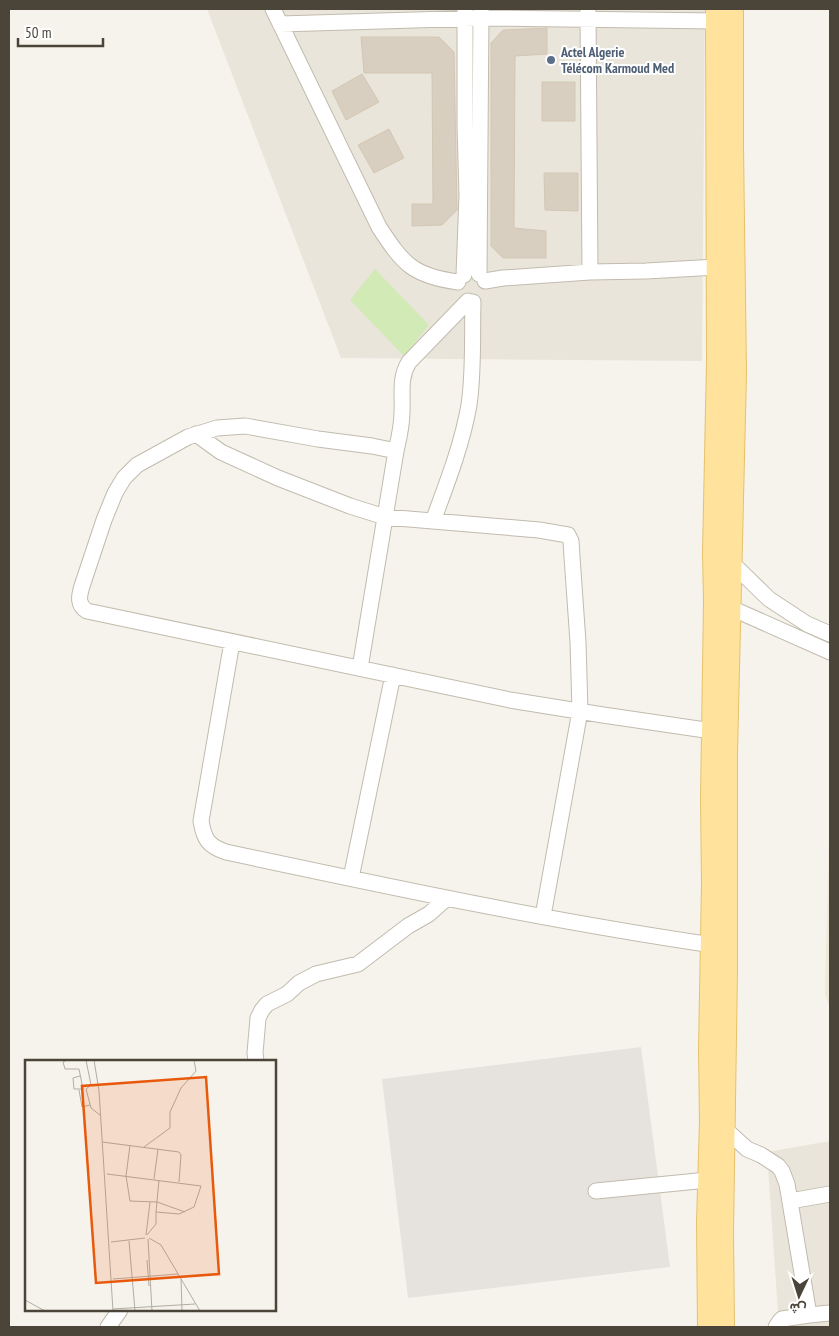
<svg xmlns="http://www.w3.org/2000/svg" width="839" height="1336" viewBox="0 0 839 1336" font-family="'PT Sans Narrow',Vazirmatn,sans-serif">
	<rect width="100%" height="100%" fill="#f6f3ec"/>
	<path fill="#eae5da" d="M207 9H705L702 361 341 358Z
		M830 1141V1327H779L767 1152Z"/>
	<path fill="#e6e2dd" d="M641 1047 670 1267 408 1298 382 1079Z"/>
	<path fill="#efe8d6" d="M830 833V1009L825 994 829 836Z"/>
	<path fill="#d2eab5" d="M375 269 429 325 404 356 350 300Z"/>
	<path fill="#d8cfc1" stroke="#d3c7b4" d="M547 28V54L515 56 514 228 546 231V258H503L491 246V43L503 30Z
		M361 37H439L454 52 457 210 442 225 412 226V204H433L432 73H364Z
		M362 74 379 102 346 120 332 91Z
		M542 82H575V121H542Z
		M389 129 404 158 374 173 358 145Z
		M544 173H578V211L545 210Z"/>
	<g fill="none" stroke-linecap="round" stroke-linejoin="round">
		<defs>
			<path id="minor" d="M273 9 379 227C403 264 413 276 458 282
				M588 11 590 272
				M280 24 481 18 716 21
				M479 274 481 9
				M464 275 467 195 465 126V9
				M485 281 503 278 590 272 646 271 717 267
				M468 301 409 362C399 378 403 394 402 412 402 426 399 438 396 451L372 446 318 439 245 426 217 428 188 437 137 465 124 478 115 493 104 520 82 586C79 596 77 605 87 611L510 700 603 715 712 731
				M196 434 221 452 278 478 350 506 385 517 539 530 568 535 571 541 572 557 578 642 580 711 543 916
				M433 521C447 483 462 445 469 405 474 371 472 336 473 302
				M732 563 769 599 807 624 830 634
				M722 604 830 652
				M232 642 201 821C204 839 208 846 226 852 390 887 554 922 720 946
				M360 668 396 451
				M351 878 393 675
				M256 1061 255 1053 258 1018 262 1010 267 1004 287 994 299 983 316 974 358 964 408 926 429 914 447 898
				M725 1129 747 1149 761 1155 778 1166 782 1171 787 1184 809 1315 782 1319 780 1321 776 1327
				M596 1191 718 1179
				M790 1201 830 1194
				M809 1315 830 1313
				M108 1327 120 1310"/>
			<path id="major" d="M708 1327 707 1223 710 1121 709 1050 712 883 711 800 714 601 713 553 717 362 716 9
				M724 1327 723 1232 727 971V753L736 373 733 147V9"/>
		</defs>
		<use href="#minor" stroke="#c2bbae" stroke-width="17"/>
		<use href="#major" stroke="#e6c16a" stroke-width="22"/>
		<use href="#minor" stroke="#fff" stroke-width="15"/>
		<use href="#major" stroke="#ffe39c" stroke-width="20"/>
	</g>
	<circle fill="#5c6f8a" stroke="#fff" stroke-width="2" cx="551" cy="60" r="5"/>
	<g text-anchor="middle" dominant-baseline="central" stroke-width="4" stroke-linejoin="round" paint-order="stroke">
		<g font-size="14" font-weight="bold" fill="#4e5e75" stroke="#fff" text-anchor="start">
			<text x="561" y="52">Actel Algerie<tspan x="561" dy="16">Télécom Karmoud Med</tspan></text>
		</g>
	</g>
	<g transform="translate(25 1060)">
		<rect width="251" height="251" fill="#f6f3ec"/>
		<path fill="none" stroke="#b2ada4" stroke-width="1" d="M42 0 38 2 40 9H54L58 29M61 0 66 25 61 29 66 48 75 55M69 0 74 31 88 251M55 16 48 18 49 29H58M54 30 57 47 65 45M77 82 154 92 156 95 154 122M105 85 101 116 105 141 132 142 160 152M119 87 145 68V52L156 28 171 11 169 0M82 114 176 126 169 147 154 154 131 152V164L122 175M129 119 133 89M131 152 134 120M121 175 125 142M124 178 136 185 175 251M123 179 127 251M104 181 110 251M86 182 120 178M122 200 124 226M88 219 153 214M156 219 157 251M0 240 20 251M88 249 170 244"/>
		<path fill="#e8590c" fill-opacity="0.15" stroke="#e8590c" stroke-width="2.5" d="M181 17 194 214 71 223 57 26Z"/>
		<rect width="251" height="251" fill="none" stroke="#4b4439" stroke-width="2.5"/>
	</g>
	<rect width="839" height="1336" fill="none" stroke="#4b4439" stroke-width="20"/>
	<g transform="translate(799 1296) rotate(184)" stroke="#ffffff" stroke-width="4" paint-order="stroke">
	<path d="M0-4L9 19L0 12L-9 19Z" fill="#4b4439"/>
	<text y="-8" font-size="14" font-weight="bold" text-anchor="middle" fill="#4b4439">ش</text>
	</g>
	<path d="M18 38v8h85v-8" fill="none" stroke="#4b4439" stroke-width="2.5"/>
	<text x="25" y="38" font-size="15" fill="#4b4439" stroke="#ffffff" stroke-width="4" paint-order="stroke">50 m</text>
</svg>
